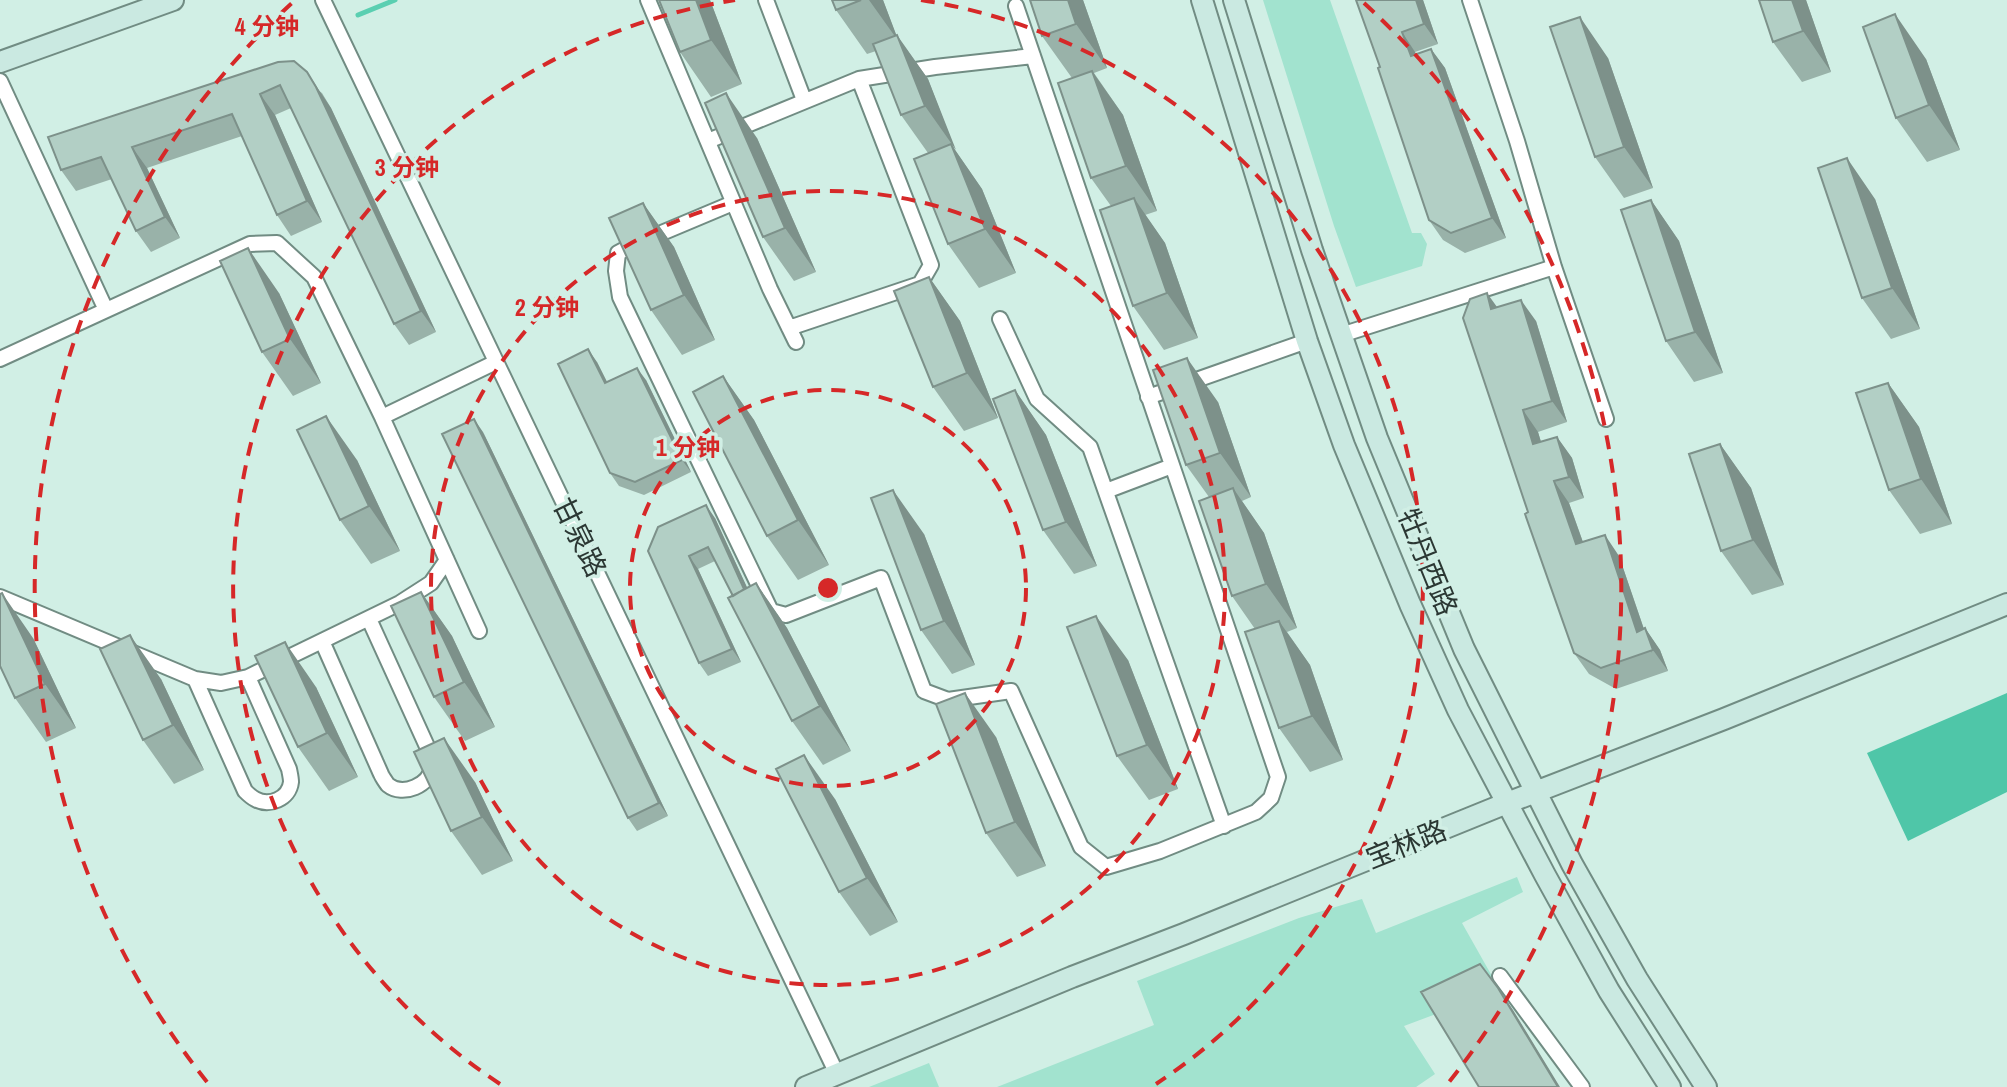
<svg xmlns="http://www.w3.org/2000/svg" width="2007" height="1087" viewBox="0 0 2007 1087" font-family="'Archivo Narrow','Noto Sans SC',sans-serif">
	<rect width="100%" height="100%" fill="#d1efe5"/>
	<path fill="#a2e3cf" d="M1263 0H1330L1412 233H1421L1427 244 1422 266 1356 287 1334 226Z
		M1517 877 1523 892 1462 923 1497 985 1436 1014 1404 1026 1435 1074 1416 1087H997L1154 1025 1137 981 1299 918 1362 899 1376 933Z
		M929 1063 939 1087H869Z"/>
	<path fill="#4fc6a8" d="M2007 693V792L1908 841 1867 753Z"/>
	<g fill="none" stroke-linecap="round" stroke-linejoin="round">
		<path stroke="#5acfb1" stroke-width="5" d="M358 15 395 0"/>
		<defs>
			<path id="street" d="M323 0 837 1074
				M648 0 770 289 796 342
				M766 0 804 100
				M1470 0 1517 141 1554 267 1606 419
				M0 81 106 310
				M708 141 859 79 935 67 1033 56
				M733 203 633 245 618 253 616 271 620 297 771 611 786 615 881 578 924 691 948 700 1011 691 1081 847 1106 867 1160 851 1256 812 1271 798 1278 777 1016 6
				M1000 319 1037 399 1090 447 1224 826
				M789 328 920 284 931 265 859 79
				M1341 335 1554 267
				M0 359 250 244 277 243 314 277 382 417 479 631
				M1148 397 1307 341
				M382 417 496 362
				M1106 491 1172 466
				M0 597 195 679 221 683 248 677 400 603 431 583 447 560
				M322 641 381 774C381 775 387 784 388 785 403 797 430 785 432 767 432 764 430 756 430 753L369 619
				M195 679 245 791C248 794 251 797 255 799 269 807 289 799 291 782 291 778 290 774 289 769L248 677
				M1500 976 1582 1087"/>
			<path id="secondary" d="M1202 0 1307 341 1344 445 1410 604 1458 710 1545 875 1609 991 1670 1087
				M1234 0 1312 250 1377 438 1464 649 1572 864 1637 979 1706 1087
				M0 62 173 0
				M806 1087 1072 977 1184 934 1507 803 1724 719 2007 604"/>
		</defs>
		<use href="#street" stroke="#718c83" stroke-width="18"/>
		<use href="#secondary" stroke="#718c83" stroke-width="24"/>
		<use href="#street" stroke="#fff" stroke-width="14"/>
		<use href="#secondary" stroke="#cae9e1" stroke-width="20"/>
	</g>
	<path fill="#99b2a9" d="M659 0H710L742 84 711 97 680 52Z
		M832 0H883L896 35 928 79 955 150 982 189 1016 273 979 288 948 244 928 153 901 115 876 51 867 54 836 10Z
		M1030 0H1083L1107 68 1094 73 1123 115 1157 211 1145 215 1165 243 1198 338 1164 350 1133 306 1111 206 1091 178 1072 78 1042 36Z
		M1356 0H1423L1438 44 1415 52 1416 54 1431 49 1445 68 1506 238 1465 253 1443 240 1429 220 1380 67Z
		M1759 0H1806L1831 72 1802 82 1773 42Z
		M1608 58 1653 188 1624 198 1595 157Z
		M1926 59 1960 150 1927 162 1896 118Z
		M278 62 322 93 331 108 436 332 409 345 394 324 291 108 275 115 322 222 291 236 277 215 242 136 147 168 180 238 151 252 136 231 112 179 76 191 61 170Z
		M757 138 816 272 794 281 763 237Z
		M1875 199 1920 329 1891 339 1862 298Z
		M1651 200 1679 241 1723 373 1694 382 1666 341Z
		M643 203 674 247 715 340 682 355 651 310Z
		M929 277 960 321 998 418 964 431 933 387Z
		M279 293 321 383 293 396 262 352Z
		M1497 307 1536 321 1567 422 1538 432 1541 442 1557 437 1572 458 1584 498 1569 503 1583 542 1619 556 1644 629 1645 628 1660 650 1668 671 1616 689 1589 674 1574 653 1528 512Z
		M597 362 607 382 646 380 691 472 644 495 619 486 610 473Z
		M723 376 754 420 829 565 798 580 767 536Z
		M1888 383 1919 427 1952 524 1920 534 1889 490Z
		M1015 390 1046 435 1097 566 1074 574 1043 530Z
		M1218 402 1251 497 1242 501 1264 533 1297 628 1287 632 1310 665 1343 760 1310 772 1279 728 1255 629 1232 596 1209 497 1186 465Z
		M483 432 668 816 637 831 628 818Z
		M1720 444 1751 488 1784 585 1752 595 1721 551Z
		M357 460 400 551 371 564 340 520Z
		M715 518 747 588 756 583 787 628 851 751 823 765 792 721 733 596 715 561 698 569 741 662 708 676 699 663 648 551Z
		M924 534 975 665 952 674 921 630Z
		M421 592 452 636 495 727 465 741 434 697Z
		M33 638 76 728 46 742 15 698Z
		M1128 660 1178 789 1149 800 1117 756Z
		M161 679 204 770 174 784 143 740Z
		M316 687 358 777 329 791 298 747Z
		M996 737 1046 866 1017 877 986 833Z
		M475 782 513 861 482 875 451 831Z
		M835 799 898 922 870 936 839 892Z"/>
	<path fill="#7d918a" d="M696 0H710L742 84 711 40Z
		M869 0H883L899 42Z
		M1068 0H1083L1107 68 1076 24Z
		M1416 0H1423L1438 44 1424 24Z
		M1792 0H1806L1831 72 1803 31Z
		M1895 14 1926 59 1960 150 1929 105Z
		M1580 17 1608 58 1653 188 1624 147Z
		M1402 32 1415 52 1424 76 1411 56Z
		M897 35 928 79 956 150 925 106Z
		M1431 49 1445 68 1506 238 1492 218Z
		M1092 71 1123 115 1157 211 1126 166Z
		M307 72 331 108 436 332 421 311Z
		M726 93 757 138 816 272 785 228Z
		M260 94 275 115 322 222 307 201Z
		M951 144 982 189 1016 273 985 229Z
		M132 147 147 168 180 238 165 217Z
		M1847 158 1875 199 1920 329 1892 288Z
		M1134 198 1165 243 1198 338 1167 293Z
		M1651 200 1679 241 1723 373 1695 332Z
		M643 203 674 247 715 340 684 295Z
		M248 248 279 293 321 383 290 339Z
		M929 277 960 321 998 418 967 373Z
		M1487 293 1502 314 1491 309Z
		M1521 300 1536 321 1567 422 1552 401Z
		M588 349 597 362 614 396 605 383Z
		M1187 358 1218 402 1251 497 1220 453Z
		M637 368 646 380 691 472 682 460Z
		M723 376 754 420 829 565 798 520Z
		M1888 383 1919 427 1952 524 1921 479Z
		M1015 390 1046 435 1097 566 1066 522Z
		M1523 410 1538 432 1548 465 1533 444Z
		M326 416 357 460 400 551 369 506Z
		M474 419 483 432 668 816 659 803Z
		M1557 437 1572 458 1584 498 1569 477Z
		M1720 444 1751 488 1784 585 1753 540Z
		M1554 481 1569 503 1591 565 1576 544Z
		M1233 488 1264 533 1297 628 1266 584Z
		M893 490 924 534 975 665 944 621Z
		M706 505 715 518 758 611 749 598Z
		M1605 535 1619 556 1652 653 1637 632Z
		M689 556 698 569 741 662 732 649Z
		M756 583 787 628 851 751 820 706Z
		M421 592 452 636 495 727 464 682Z
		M2 593 33 638 76 728 45 684Z
		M1096 616 1128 660 1178 789 1147 745Z
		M1279 621 1310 665 1343 760 1312 716Z
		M1645 628 1660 650 1668 671 1653 650Z
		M130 635 161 679 204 770 173 725Z
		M285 642 316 687 358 777 327 733Z
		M965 693 996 737 1046 866 1015 822Z
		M444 738 475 782 513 861 482 817Z
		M804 755 835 799 898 922 867 878Z
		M1498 988 1513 1010 1560 1087H1558Z"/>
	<path fill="#b2cfc5" stroke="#7d918a" stroke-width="2" d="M659 0H696L711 40 680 52Z
		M832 0H861L836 10Z
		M1030 0H1068L1076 24 1042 36Z
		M1356 0H1416L1424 24 1402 32 1411 56 1431 49 1492 218 1451 233 1429 220 1378 68 1380 67Z
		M1759 0H1792L1803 31 1773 42Z
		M1895 14 1929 105 1896 118 1863 27Z
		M1580 17 1624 147 1595 157 1550 27Z
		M897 35 925 106 901 115 873 44Z
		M294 61 307 72 316 87 421 311 394 324 280 85 260 94 307 201 277 215 232 114 132 147 165 217 136 231 101 157 61 170 48 137 278 62Z
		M1092 71 1126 166 1091 178 1058 83Z
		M726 93 785 228 763 237 705 103Z
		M951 144 985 229 948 244 914 159Z
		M1847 158 1892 288 1862 298 1818 168Z
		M1134 198 1167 293 1133 306 1100 210Z
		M1651 200 1695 332 1666 341 1621 210Z
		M643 203 684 295 651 310 609 218Z
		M248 248 290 339 262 352 220 261Z
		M929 277 967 373 933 387 894 291Z
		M1487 293 1491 309 1521 300 1552 401 1523 410 1533 444 1557 437 1569 477 1554 481 1576 544 1605 535 1637 632 1645 628 1653 650 1601 668 1574 653 1525 514 1528 512 1463 318 1470 299Z
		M588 349 605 383 637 368 682 460 635 482 610 473 558 364Z
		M1187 358 1220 453 1186 465 1153 370Z
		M723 376 798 520 767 536 693 392Z
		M1888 383 1921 479 1889 490 1856 393Z
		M1015 390 1066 522 1043 530 993 399Z
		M326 416 369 506 340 520 297 430Z
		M474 419 659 803 628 818 442 434Z
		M1720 444 1753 540 1721 551 1689 454Z
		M1233 488 1266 584 1232 596 1199 501Z
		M893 490 944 621 921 630 871 498Z
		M706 505 744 589 733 596 708 547 689 556 732 649 699 663 648 551 658 527Z
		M756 583 820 706 792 721 728 598Z
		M421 592 464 682 434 697 391 606Z
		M2 593 45 684 15 698 0 666V594Z
		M1096 616 1147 745 1117 756 1067 627Z
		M1279 621 1312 716 1279 728 1245 632Z
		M130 635 173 725 143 740 100 649Z
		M285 642 327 733 298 747 255 656Z
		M965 693 1015 822 986 833 936 704Z
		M444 738 482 817 451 831 414 752Z
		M804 755 867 878 839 892 776 769Z
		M1480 964 1498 988 1558 1087H1479L1421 992Z"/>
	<g fill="none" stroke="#d62828" stroke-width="4" stroke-dasharray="14 10">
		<circle cx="828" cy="588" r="198"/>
		<circle cx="828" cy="588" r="397"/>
		<path d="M500 1084A595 595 0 0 1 735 0M921 0A595 595 0 0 1 1156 1084"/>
		<path d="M207 1082A794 794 0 0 1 292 3M1364 3A794 794 0 0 1 1449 1082"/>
	</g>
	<g text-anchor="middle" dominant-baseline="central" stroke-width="7" stroke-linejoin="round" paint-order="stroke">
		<g font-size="28" fill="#2b3733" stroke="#d1efe5">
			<text transform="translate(580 537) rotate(64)">甘泉路</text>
			<text transform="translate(1428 562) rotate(68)">牡丹西路</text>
			<text transform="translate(1406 844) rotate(-22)">宝林路</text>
		</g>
	</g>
	<circle cx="828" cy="588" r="12" fill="#d62828" stroke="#d1efe5" stroke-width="4"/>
	<g font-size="24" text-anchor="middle" font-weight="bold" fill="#d62828" stroke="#d1efe5" stroke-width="7" stroke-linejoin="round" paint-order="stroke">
		<text x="267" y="35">4 分钟</text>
		<text x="407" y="176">3 分钟</text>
		<text x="547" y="316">2 分钟</text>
		<text x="688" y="456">1 分钟</text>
	</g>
</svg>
